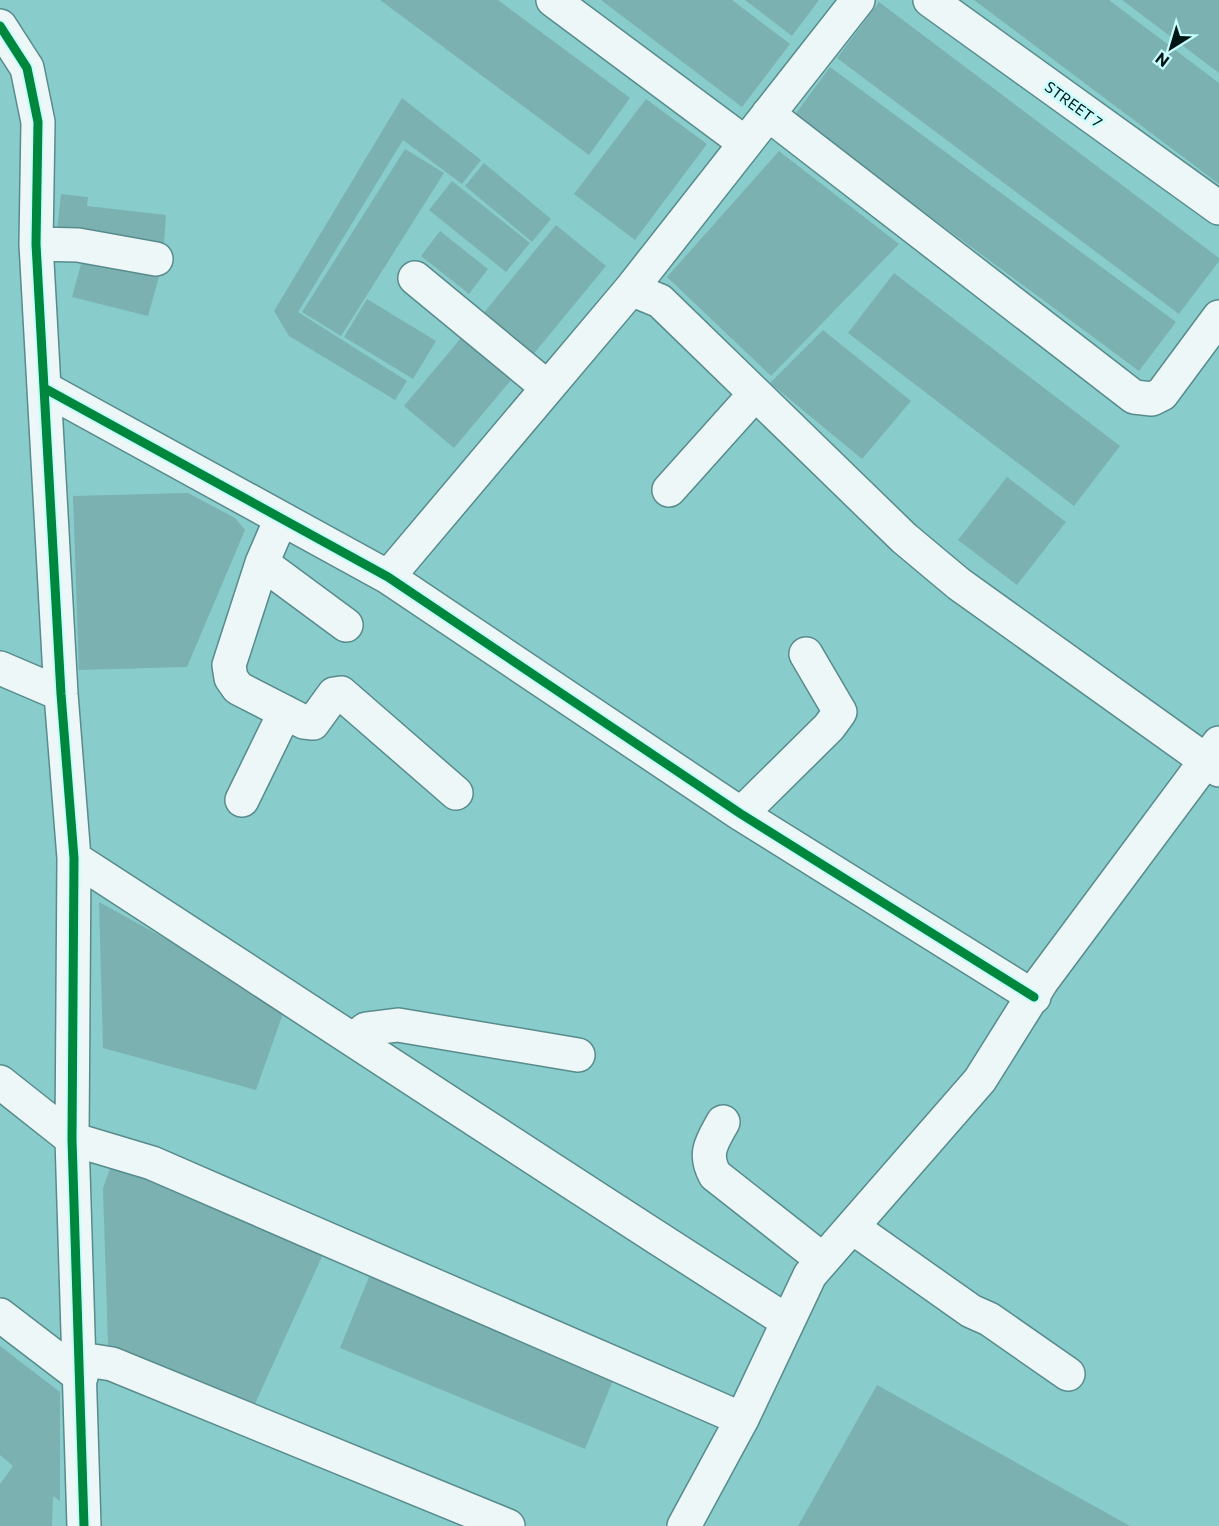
<svg xmlns="http://www.w3.org/2000/svg" width="1219" height="1526" viewBox="0 0 1219 1526" font-family="Commissioner,sans-serif">
	<rect width="100%" height="100%" fill="#89cccc"/>
	<path fill="#7cb1b1" d="M380 0H498L630 98 589 155Z
		M601 0H732L790 44 742 107Z
		M745 0H819L792 36Z
		M974 0H1109L1219 83V184Z
		M1122 0H1219V73Z
		M879 2 1219 258V261L1179 314 837 58Z
		M830 67 1176 322 1139 371 794 116Z
		M402 98 481 160 462 184 403 140 298 312 407 381 395 400 289 336 274 311Z
		M646 99 707 144 635 240 574 194Z
		M405 149 444 173 341 336 302 312Z
		M779 151 899 244 771 376 667 277Z
		M484 163 551 219 532 242 465 186Z
		M452 181 530 243 506 272 429 210Z
		M61 194 88 197 87 206 166 215 164 243 57 231Z
		M556 225 606 266 527 362 477 321Z
		M440 231 488 269 469 294 421 256Z
		M83 257 159 277 148 316 72 297Z
		M894 273 1120 446 1074 506 848 333Z
		M367 299 436 341 413 379 344 337Z
		M823 330 911 401 862 459 770 383Z
		M466 332 516 374 454 448 404 406Z
		M1007 477 1066 522 1017 585 958 540Z
		M188 493 235 518 245 530 187 667 79 670 73 496Z
		M99 902 286 1005 256 1090 103 1048Z
		M113 1160 325 1250 254 1406 108 1345 103 1188Z
		M371 1272 616 1373 585 1449 340 1348Z
		M0 1346 60 1392V1501L53 1496 52 1526H0V1484L13 1466 0 1455Z
		M877 1385 1130 1526H798Z"/>
	<g fill="none" stroke-linecap="round" stroke-linejoin="round">
		<defs>
			<path id="minor" d="M553 0 745 143
				M930 0 1219 208
				M0 26 27 68 38 122 36 244 61 694 74 858 72 1139 84 1526
				M768 114 1134 397 1152 399 1162 394 1219 317
				M36 244 78 245 156 259
				M415 278 547 387
				M631 289 660 301 904 538 959 584 1219 770
				M44 388 388 577 741 814 1034 997
				M669 490 755 394
				M281 519 262 563 229 665 231 678 238 688 304 722 313 723 334 694 341 693 456 793
				M262 563 346 625
				M388 577 631 289 858 0
				M0 668 61 694
				M242 800 285 712
				M741 814 829 727 840 712 806 654
				M74 858C312 1012 548 1169 787 1321
				M354 1039 366 1029 398 1025 578 1055
				M0 1082 72 1139 152 1163 742 1419
				M723 1122C712 1142 703 1153 715 1175L823 1260
				M852 1227 971 1311 989 1319 1068 1374
				M0 1315 81 1377
				M81 1359 112 1364 508 1526
				M684 1526 742 1419 810 1275 980 1080 1042 981 1219 743"/>
		</defs>
		<use href="#minor" stroke="#588b8c" stroke-width="36"/>
		<use href="#minor" stroke="#edf7f7" stroke-width="33"/>
		<defs>
			<path id="cycleway" d="M0 26 27 68 38 122 36 244 61 694 74 858 72 1139 84 1526
				M44 388 388 577 741 814 1034 997"/>
		</defs>
		<use href="#cycleway" stroke="#c7fdfd" stroke-width="13"/>
		<use href="#cycleway" stroke="#00873e" stroke-width="9"/>
	</g>
	<g text-anchor="middle" dominant-baseline="central" stroke-width="5" stroke-linejoin="round" paint-order="stroke">
		<g font-size="15" fill="#001516" stroke="#c7fdfd">
			<text transform="translate(1074 104) rotate(36)">STREET 7</text>
		</g>
	</g>
	<g transform="translate(1171 48) rotate(217)" stroke="#c7fdfd" stroke-width="4.5" paint-order="stroke">
	<path d="M0-4.5L10 22L0 15L-10 22Z" fill="#001516"/>
	<text y="-9" font-size="16" font-weight="bold" text-anchor="middle" fill="#001516">N</text>
	</g>
</svg>
